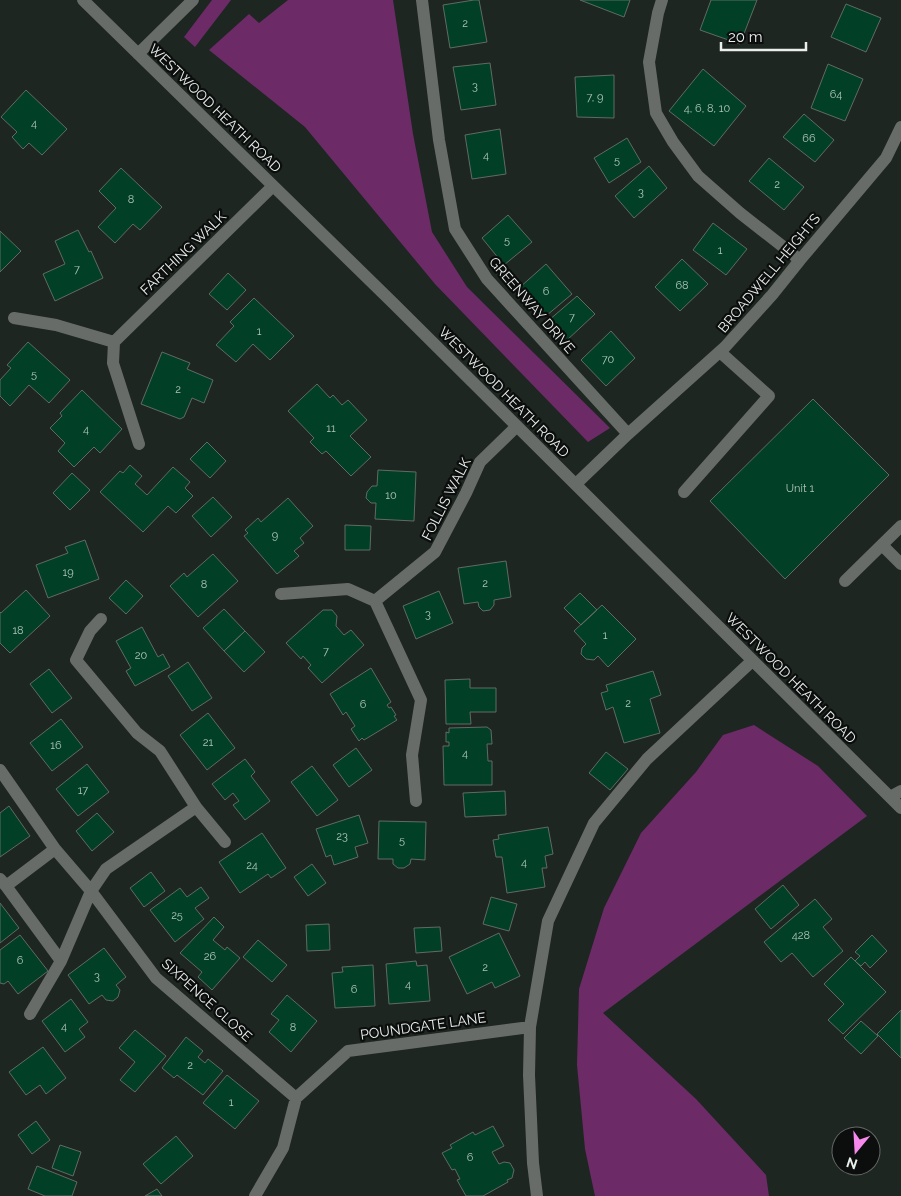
<svg xmlns="http://www.w3.org/2000/svg" width="901" height="1196" viewBox="0 0 901 1196" font-family="Raleway,sans-serif">
	<rect width="100%" height="100%" fill="#1e2621"/>
	<path fill="#6c2b67" d="M212 0H231L195 47 184 37Z
		M288 0H393L413 134 432 232 467 287 610 428 588 442 435 284 305 127 209 50 249 14 259 23Z
		M754 725 818 766 867 816 603 1013 696 1099 766 1175 769 1196H595L585 1149 577 1065 579 989 604 908 641 833 696 772 723 735Z"/>
	<path fill="#014026" stroke="#616a64" d="M474 0H479L487 42 450 48 443 5Z
		M580 0H630L624 17Z
		M711 0H757L740 44 700 30Z
		M846 4 881 18 866 52 831 37Z
		M490 63 496 105 461 110 453 67Z
		M828 64 863 79 845 121 811 108Z
		M703 69 746 106 714 146 669 111Z
		M614 75V118L577 117 575 77Z
		M26 90 67 129 42 155 29 143 23 149 12 137 17 132 1 117Z
		M804 114 834 140 815 162 783 137Z
		M500 129 506 174 472 179 465 135Z
		M627 138 641 162 609 183 594 158Z
		M769 158 804 187 784 210 749 181Z
		M649 166 667 188 634 218 615 196Z
		M121 168 162 207 140 230 133 224 115 243 98 227 116 208 99 191Z
		M508 215 532 242 504 265 482 238Z
		M713 223 747 249 726 275 693 250Z
		M78 230 89 252 91 251 103 278 55 301 43 274 65 264 55 241Z
		M0 231 21 251 0 272Z
		M682 259 708 284 680 311 655 287Z
		M546 264 572 294 546 316 519 288Z
		M228 273 246 290 227 310 209 294Z
		M577 296 595 314 566 341 548 321Z
		M254 298 294 336 270 360 253 344 236 362 216 345 234 326 230 322Z
		M611 331 635 358 606 386 581 360Z
		M28 342 70 380 49 403 29 385 10 406 0 396V380L11 368 7 365Z
		M162 352 190 363 187 369 213 380 204 403 192 398 184 417 180 419 141 404Z
		M317 384 330 398 333 395 342 405 348 400 367 420 350 436 371 457 351 476 326 451 322 454 310 442 314 438 288 411Z
		M82 390 122 429 100 453 94 447 74 467 58 451 65 443 50 428 62 416 60 413Z
		M813 399 889 475 785 579 710 501Z
		M207 442 226 461 210 478 190 459Z
		M130 465 142 476 135 484 147 495 173 467 190 482 185 488 193 496 176 513 168 506 143 532 100 492 120 471 123 473Z
		M378 470 416 472 414 521 375 519 376 503H371L366 498 367 492 372 486H377Z
		M72 473 90 490 70 510 53 493Z
		M213 497 232 517 211 537 192 516Z
		M288 498 313 526 300 538 304 543 294 551 299 556 277 574 244 536 248 533 245 530 258 518 261 522Z
		M345 525 371 526 370 550H345Z
		M85 540 99 579 48 598 36 565 68 553 65 547Z
		M213 554 238 581 198 617 170 586 184 573 187 577Z
		M506 561 511 597 494 600V605L490 610 483 611 479 607 478 602 464 604 458 568Z
		M126 580 143 596 126 614 109 598Z
		M26 590 50 616 10 653 0 643V612L1 613Z
		M439 591 453 623 416 639 403 606Z
		M580 593 597 610 581 625 564 608Z
		M602 605 636 639 608 667 598 656 594 660 586 659 581 654 582 648 586 644 574 631Z
		M224 609 245 631 224 651 203 628Z
		M323 610H332L337 616 336 626 344 635 351 630 364 645 322 683 308 668 311 665 303 656 301 659 286 643Z
		M142 627 158 657 163 654 170 667 135 686 126 671 131 668 116 641Z
		M245 631 265 652 244 672 224 651Z
		M188 662 212 698 192 711 168 676Z
		M371 668 391 702 387 705 389 708 391 707 396 715 394 716 397 720 364 740 362 738 359 741 351 729 355 726 346 712 343 715 330 694Z
		M49 669 72 698 52 713 30 684Z
		M653 671 661 695 650 699 660 733 624 743 613 707 606 710 601 693 608 691 606 685Z
		M470 679V688H496V712H470L471 724H446L445 680Z
		M208 713 235 748 207 770 180 735Z
		M61 719 83 747 52 771 30 743Z
		M487 727 491 730 492 744H487L488 761H492V785H444L443 746H449V742H446V732L449 733V728Z
		M356 748 372 770 349 787 333 765Z
		M606 752 628 769 610 790 589 773Z
		M245 759 255 772 251 776 270 801 245 820 233 805 239 801 233 793 225 800 212 784Z
		M87 764 109 792 78 816 56 789Z
		M312 766 338 800 317 816 291 782Z
		M505 791 506 815 465 817 463 793Z
		M9 806 30 836 0 857V813Z
		M97 813 114 832 92 851 76 831Z
		M359 815 368 843 355 847 358 857 334 865 331 855 326 857 316 829Z
		M379 821 426 822 425 860 411 859 410 864 404 868H398L393 864V859H378Z
		M548 827 553 854 545 856 547 868H542L545 887 507 893 502 857H496L493 840 499 839 498 835Z
		M262 833 286 868 271 878 268 874 240 893 219 862Z
		M312 864 326 883 308 896 294 877Z
		M151 872 165 891 144 907 130 888Z
		M783 885 799 905 771 929 755 909Z
		M201 887 209 898 195 908 204 919 175 942 150 910 180 888 187 897Z
		M491 897 517 904 509 931 483 924Z
		M815 899 832 919 823 927 843 951 813 977 792 953 781 962 764 942Z
		M0 903 19 928 0 943Z
		M214 917 224 927 213 940 225 950 227 947 240 958 212 990 198 977 202 972 180 953Z
		M329 924 330 950 307 951 306 925Z
		M440 927 442 951 416 953 414 928Z
		M499 933 520 976 495 988 492 982 467 994 449 957Z
		M20 935 48 971 18 994 8 981 4 984 0 983V950Z
		M872 935 887 951 870 968 865 962 861 966 855 961 860 956 855 952Z
		M258 940 287 965 272 982 243 957Z
		M104 948 126 977 116 985 120 990 118 997 113 1001 106 1000 102 995 89 1004 68 975Z
		M851 957 886 992 843 1034 828 1020 844 1004 824 984Z
		M416 961 417 966 427 965 430 1001 389 1004 386 964Z
		M373 965 375 1006 335 1008 332 973 343 972 342 967Z
		M287 995 317 1021 291 1052 269 1032 279 1020 271 1014Z
		M71 999 88 1022 79 1029 85 1037 65 1052 42 1021Z
		M901 1010V1058L877 1034Z
		M861 1021 878 1036 861 1054 844 1038Z
		M135 1030 166 1056 135 1092 120 1080 135 1062 119 1048Z
		M186 1037 203 1051 198 1057 205 1063 208 1059 223 1071 203 1095 177 1075 174 1078 162 1068Z
		M43 1047 66 1078 46 1094 40 1085 26 1095 9 1072Z
		M227 1075 259 1101 235 1129 203 1103Z
		M36 1121 50 1140 32 1154 18 1135Z
		M493 1126 504 1146 492 1152 499 1164 504 1162 510 1163 514 1170 512 1178 507 1180 508 1182 483 1196H466L457 1180 460 1179 455 1169 452 1170 442 1153 452 1148 450 1145 473 1132 475 1135Z
		M176 1136 193 1156 161 1184 143 1164Z
		M60 1145 81 1152 73 1176 52 1168Z
		M37 1166 77 1182 72 1196H45L28 1189Z
		M157 1189 162 1196H145Z"/>
	<g fill="none" stroke-linecap="round" stroke-linejoin="round">
		<path stroke="#686c69" stroke-width="12" d="M83 0 393 303 901 808
			M422 0 439 140 455 229 487 279 628 434
			M662 0 658 13 649 62 656 113 673 142 698 176 740 213 800 260
			M138 54 193 0
			M14 318 56 325 114 342 273 186
			M114 342 113 363 139 444
			M576 484 628 434 725 347 772 295 800 260 886 158 901 127
			M684 492 769 396 720 352
			M882 545 901 564
			M845 581 901 526
			M281 594 348 589 375 601 435 552 466 493 480 462 517 426
			M375 601 421 700 412 755 416 801
			M101 619 90 631 76 660 137 733 160 751 196 807 225 842
			M0 770 55 849 91 891 61 961 30 1014
			M890 797 901 791
			M196 807 106 869 91 891 156 978 296 1098
			M0 879 6 886 55 849
			M6 886 61 961
			M255 1196 283 1148 296 1098 348 1051 530 1027
			M537 1196 533 1163 529 1075 530 1027 548 921 594 823 647 759 752 661"/>
	</g>
	<g text-anchor="middle" dominant-baseline="central" stroke-width="4.5" stroke-linejoin="round" paint-order="stroke">
		<g font-size="11" fill="#b0c3ba">
			<text x="465" y="23">2</text>
			<text x="475" y="86">3</text>
			<text x="836" y="94">64</text>
			<text x="595" y="97">7, 9</text>
			<text x="707" y="108">4, 6, 8, 10</text>
			<text x="34" y="123">4</text>
			<text x="809" y="138">66</text>
			<text x="486" y="155">4</text>
			<text x="617" y="160">5</text>
			<text x="777" y="184">2</text>
			<text x="641" y="192">3</text>
			<text x="131" y="199">8</text>
			<text x="507" y="240">5</text>
			<text x="720" y="250">1</text>
			<text x="77" y="269">7</text>
			<text x="682" y="285">68</text>
			<text x="546" y="291">6</text>
			<text x="572" y="317">7</text>
			<text x="259" y="331">1</text>
			<text x="608" y="359">70</text>
			<text x="34" y="374">5</text>
			<text x="178" y="389">2</text>
			<text x="331" y="428">11</text>
			<text x="86" y="429">4</text>
			<text x="800" y="488">Unit 1</text>
			<text x="391" y="495">10</text>
			<text x="275" y="535">9</text>
			<text x="68" y="572">19</text>
			<text x="485" y="583">2</text>
			<text x="204" y="584">8</text>
			<text x="428" y="614">3</text>
			<text x="18" y="630">18</text>
			<text x="605" y="635">1</text>
			<text x="326" y="651">7</text>
			<text x="141" y="655">20</text>
			<text x="628" y="703">2</text>
			<text x="363" y="704">6</text>
			<text x="208" y="742">21</text>
			<text x="56" y="745">16</text>
			<text x="465" y="753">4</text>
			<text x="83" y="790">17</text>
			<text x="342" y="836">23</text>
			<text x="402" y="840">5</text>
			<text x="524" y="862">4</text>
			<text x="252" y="865">24</text>
			<text x="177" y="915">25</text>
			<text x="801" y="935">428</text>
			<text x="210" y="956">26</text>
			<text x="20" y="960">6</text>
			<text x="485" y="967">2</text>
			<text x="97" y="976">3</text>
			<text x="408" y="984">4</text>
			<text x="354" y="989">6</text>
			<text x="64" y="1026">4</text>
			<text x="293" y="1027">8</text>
			<text x="190" y="1065">2</text>
			<text x="231" y="1102">1</text>
			<text x="470" y="1157">6</text>
		</g>
		<g font-size="14" fill="#eaefec" stroke="#0b0e0c">
			<text transform="translate(215 108) rotate(44)">WESTWOOD HEATH ROAD</text>
			<text transform="translate(183 253) rotate(-44)">FARTHING WALK</text>
			<text transform="translate(769 273) rotate(-50)">BROADWELL HEIGHTS</text>
			<text transform="translate(532 305) rotate(49)">GREENWAY DRIVE</text>
			<text transform="translate(504 392) rotate(45)">WESTWOOD HEATH ROAD</text>
			<text transform="translate(446 499) rotate(-63)">FOLLIS WALK</text>
			<text transform="translate(791 678) rotate(45)">WESTWOOD HEATH ROAD</text>
			<text transform="translate(207 1000) rotate(42)">SIXPENCE CLOSE</text>
			<text transform="translate(423 1026) rotate(-8)">POUNDGATE LANE</text>
		</g>
	</g>
	<g transform="translate(856 1151) rotate(198)"><circle r="24" fill="#0b0e0c" stroke="#646866"/>
	<path d="M0-4L9 19L0 12L-9 19Z" fill="#f788ec"/>
	<text y="-8" font-size="14" font-weight="bold" text-anchor="middle" fill="#eaefec">N</text>
	</g>
	<path d="M721 42v8h85v-8" fill="none" stroke="#eaefec" stroke-width="2.5"/>
	<text x="728" y="42" font-size="15" fill="#eaefec" stroke="#0b0e0c" stroke-width="4" paint-order="stroke">20 m</text>
</svg>
